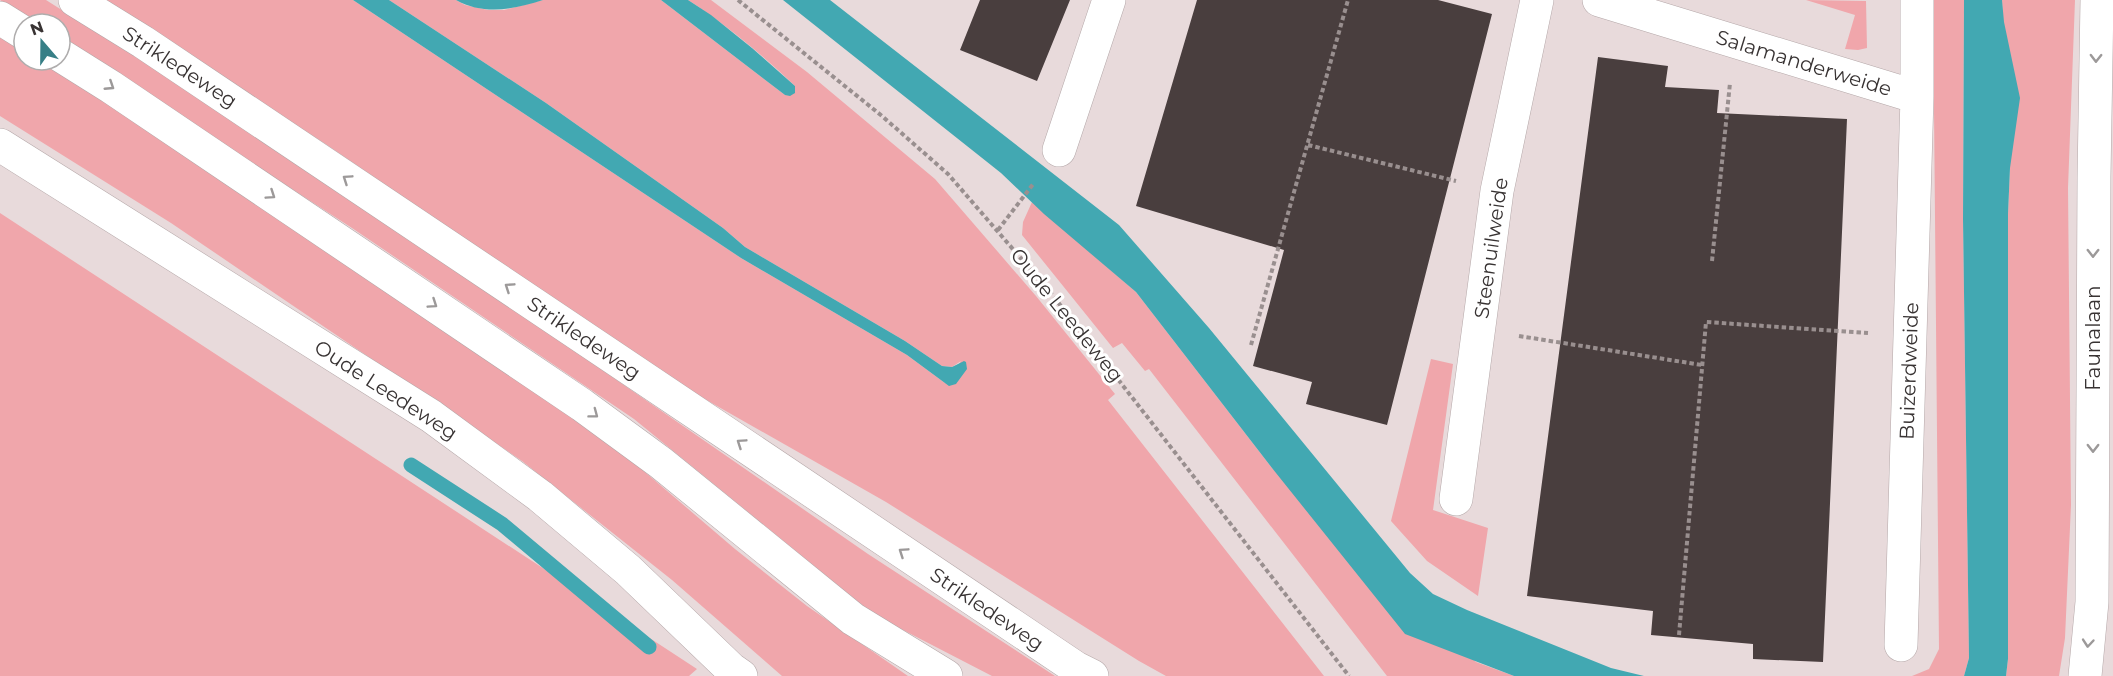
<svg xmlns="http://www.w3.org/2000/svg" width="2113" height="676" viewBox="0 0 2113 676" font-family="Montserrat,sans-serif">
	<rect width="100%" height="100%" fill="#e8dadb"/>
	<path fill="#f0a6ab" d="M0 0H46L125 50 367 207 868 554 1055 676H992L874 615 634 419 352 228 60 39V24H37Z
		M100 0H353L741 258 907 355 945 383 961 361 952 367 942 366 905 341 745 247 723 228 546 103 389 0H456L465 5 488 10H504L543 0H661L785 95 795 86C762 55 727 25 688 0H711L807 72 935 179 1036 296 1115 394 1108 400 1324 676H1166L1139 661 886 502 666 377 324 143Z
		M1806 0 1866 1 1867 48 1858 50 1845 49 1855 15Z
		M1933 0H1964L1963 219 1969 658 1964 676H1912L1929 669 1939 649Z
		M2002 0H2075L2068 188 2071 505 2065 638 2059 676H2006L2008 659V214L2010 168Z
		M0 35 24 50V60H40L146 128 618 449 735 549 807 606 908 676H782L672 580 522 461 171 223 0 116Z
		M1032 202 1136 292 1272 468 1476 662 1514 676H1387L1149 369 1145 371 1122 343 1113 348 1022 235 1023 222Z
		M0 213 697 669 689 676H0Z
		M1431 359 1453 364 1433 510 1488 528 1478 596 1427 561 1391 521Z"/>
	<path fill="#42a8b2" d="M353 0H389L546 103 723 228 745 247 905 341 942 366 952 367 964 361 966 362 967 369 956 384 949 386 907 355 741 258Z
		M456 0H543C514 9 485 16 456 0Z
		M661 0H688L711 15 752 48 795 86V93L790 96 785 95Z
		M783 0H830L1119 225 1209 328 1410 573 1433 594 1467 610 1611 668 1644 676H1514L1405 634 1272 468 1136 292 1044 214 1001 173Z
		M1964 0H2002L2004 22 2020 98 2010 168 2008 214V659L2006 676H1964L1969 658 1963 219Z"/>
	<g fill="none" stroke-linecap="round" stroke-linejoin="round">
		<path stroke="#42a8b2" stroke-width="15" d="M411 465 502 524 649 647"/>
	</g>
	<path fill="#493e3e" d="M980 0H1070L1037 81 960 50Z
		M1197 0H1438L1492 14 1387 425 1306 404 1312 382 1253 366 1284 250 1136 206Z
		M1598 57 1668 66 1665 87 1719 90 1717 113 1847 119 1823 662 1753 659V644L1651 635 1653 611 1527 596Z"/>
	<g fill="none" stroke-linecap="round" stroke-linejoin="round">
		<defs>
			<path id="minor" d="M1599 0 1917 97
				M0 145 431 416 540 496 628 570 731 669 741 676
				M1059 150 1109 0
				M1456 499 1497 191 1537 0
				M1901 645 1917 97V0
				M2085 676 2092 602 2094 177 2097 0"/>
			<path id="major" d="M75 0 143 42 1076 668 1092 676
				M0 18 24 33
				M60 55 111 87 582 405 661 463 853 619 946 676"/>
		</defs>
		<use href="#minor" stroke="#b4a7a8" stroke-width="34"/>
		<use href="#major" stroke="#b4a7a8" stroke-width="34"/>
		<path stroke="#998f8f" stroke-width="4" stroke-dasharray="4.5 3" stroke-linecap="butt" d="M738 0 882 116 948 174 1050 292 1349 676
			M1308 145 1456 181
			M998 230 1034 183
			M1712 261 1730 83
			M1519 336 1702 365
			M1251 345 1348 0
			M1679 635 1706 322 1868 333"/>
		<use href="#minor" stroke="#fff" stroke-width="33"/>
		<use href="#major" stroke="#fff" stroke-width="33"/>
	</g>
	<defs><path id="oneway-chevron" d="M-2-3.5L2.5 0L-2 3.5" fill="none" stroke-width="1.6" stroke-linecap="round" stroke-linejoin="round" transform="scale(1.5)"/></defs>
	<g stroke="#9c9999">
		<use href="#oneway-chevron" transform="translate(2096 58) rotate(91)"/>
		<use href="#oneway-chevron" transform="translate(110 86) rotate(33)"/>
		<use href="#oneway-chevron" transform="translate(347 179) rotate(-146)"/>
		<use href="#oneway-chevron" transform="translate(271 195) rotate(34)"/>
		<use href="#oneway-chevron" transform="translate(2093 253) rotate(90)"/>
		<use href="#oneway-chevron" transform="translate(509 287) rotate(-146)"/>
		<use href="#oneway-chevron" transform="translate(433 304) rotate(34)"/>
		<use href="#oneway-chevron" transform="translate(594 414) rotate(37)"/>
		<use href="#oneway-chevron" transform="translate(741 443) rotate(-146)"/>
		<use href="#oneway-chevron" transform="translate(2093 448) rotate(90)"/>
		<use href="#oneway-chevron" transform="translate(903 552) rotate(-146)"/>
		<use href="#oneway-chevron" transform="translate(2088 643) rotate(95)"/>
	</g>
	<g text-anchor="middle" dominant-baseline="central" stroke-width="6" stroke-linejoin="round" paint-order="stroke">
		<g font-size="20" fill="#383333" stroke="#fff">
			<text transform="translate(1804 63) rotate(17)">Salamanderweide</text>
			<text transform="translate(180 67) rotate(33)">Strikledeweg</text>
			<text transform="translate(1491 248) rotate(-82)">Steenuilweide</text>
			<text transform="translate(1067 315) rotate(51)">Oude Leedeweg</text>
			<text transform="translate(584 338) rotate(34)">Strikledeweg</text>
			<text transform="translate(2093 338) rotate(-90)">Faunalaan</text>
			<text transform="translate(1909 371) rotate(-88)">Buizerdweide</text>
			<text transform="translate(386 390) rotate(33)">Oude Leedeweg</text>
			<text transform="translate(987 609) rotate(34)">Strikledeweg</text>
		</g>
	</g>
	<g transform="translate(42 42) rotate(340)"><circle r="28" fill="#ffffff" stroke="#afadad" stroke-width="1.5"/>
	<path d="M0-4.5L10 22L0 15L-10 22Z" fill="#377f86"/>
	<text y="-9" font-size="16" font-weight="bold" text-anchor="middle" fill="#383333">N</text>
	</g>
</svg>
